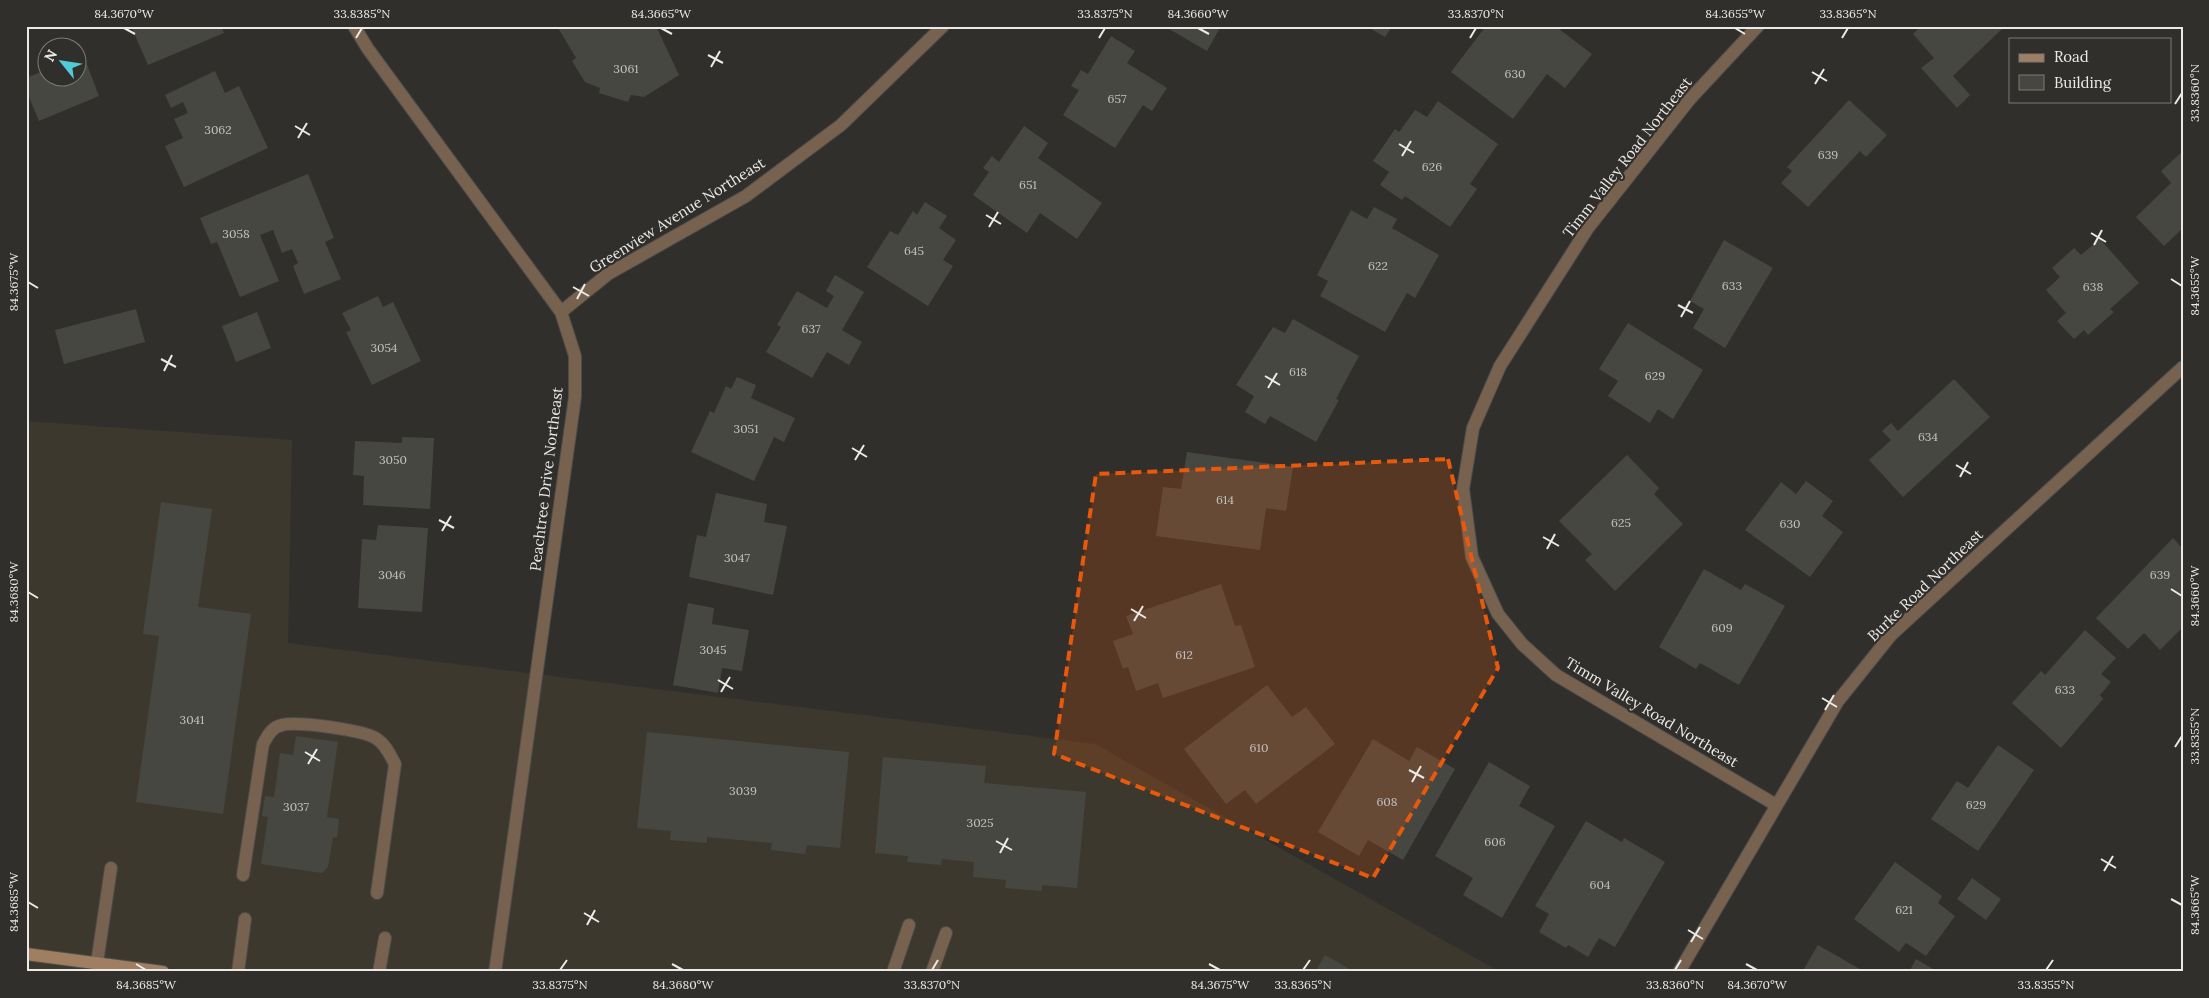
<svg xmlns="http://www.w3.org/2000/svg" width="2209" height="998" viewBox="0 0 2209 998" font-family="Lora,serif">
	<rect width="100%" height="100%" fill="#312f2b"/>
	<path fill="#3c382e" d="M26 421 292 440 288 643 1095 744 1500 972H26Z"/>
	<path fill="#474742" d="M131 26H221L224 33 148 65Z
		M557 26H656L679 75 644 97 631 95 628 102 599 93 600 88 585 82 572 61 576 58Z
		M1164 26H1221L1207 51Z
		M1366 26H1392L1385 37Z
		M1486 26H1555L1592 54 1565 88 1547 74 1513 119 1451 72Z
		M1921 26H2005L1953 76 1970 95 1957 108 1921 68 1934 58 1913 34Z
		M1111 36 1135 51 1127 63 1167 88 1152 111 1143 105 1115 148 1063 115 1079 90 1071 86 1081 70 1088 74Z
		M83 54 99 96 39 121 26 90V78L48 69V78H78V57Z
		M215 71 225 93 239 86 268 148 184 187 165 146 183 138 174 119 188 113 183 102 171 108 165 95Z
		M1849 100 1887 135 1866 157 1860 151 1808 207 1781 183 1792 171 1787 167Z
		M1438 101 1498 144 1470 184 1477 189 1450 227 1405 196 1402 200 1380 185 1389 172 1373 161 1395 129 1399 132 1415 110 1427 117Z
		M1024 126 1048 143 1038 158 1102 203 1077 239 1040 213 1027 233 973 195 989 172 983 168 992 156 999 162Z
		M2183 151V228L2164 246 2136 217 2171 183 2161 171Z
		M308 174 334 238 325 242 341 279 304 294 293 266 298 263 292 249 282 253 273 230 260 235 279 281 240 297 217 242 211 244 200 218Z
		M925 202 947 216 939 228 956 240 943 260 953 266 928 306 867 267 890 231 898 235 913 211 917 215Z
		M1374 207 1397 219 1392 228 1439 255 1415 298 1407 293 1385 332 1320 296 1328 281 1317 275 1351 210 1367 219Z
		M2100 239 2139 283 2110 309 2114 312 2088 335 2084 330 2074 339 2057 321 2066 313 2046 290 2060 277 2052 268 2074 248 2081 255Z
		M1724 240 1773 268 1725 348 1693 328 1704 309 1690 301Z
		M835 275 864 292 842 330 862 342 849 365 827 352 812 378 766 352 781 327 777 325 797 291 827 308 834 296 826 291Z
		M378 296 383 307 393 302 421 361 372 385 346 332 351 330 342 313Z
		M136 309 145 342 64 364 55 330Z
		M257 312 271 348 236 362 222 326Z
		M1293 319 1359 356 1336 399 1339 400 1316 442 1270 416 1265 424 1245 412 1254 396 1236 385 1273 327 1285 333Z
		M1628 323 1703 370 1673 419 1658 409 1650 423 1608 396 1618 381 1599 369Z
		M737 377 756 385 751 398 795 418 784 442 774 437 754 481 691 452 710 411 714 413 726 386 731 389Z
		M1954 379 1990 417 1903 497 1869 460 1891 440 1882 431 1891 423 1898 431Z
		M402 437 434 438 430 509 363 505 364 476 353 475 355 441 402 443Z
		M1187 452 1293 467 1286 511 1266 508 1260 550 1156 536 1163 487 1181 489Z
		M1627 455 1659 488 1654 494 1683 524 1615 591 1585 560 1592 554 1559 521Z
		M1806 481 1833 501 1822 516 1843 532 1810 577 1745 530 1781 482 1796 494Z
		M716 493 767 504 764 522 787 526 773 595 689 577 697 535 706 537Z
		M161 502 212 509 198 607 251 614 223 814 136 802 159 636 143 634Z
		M378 525 428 528 422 612 358 608 362 539 376 540Z
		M2173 538 2183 549V627L2160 650 2144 633 2128 649 2096 618Z
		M1704 569 1741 590 1745 584 1785 606 1739 685 1700 663 1696 669 1659 647Z
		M1221 584 1235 626 1241 625 1255 667 1163 698 1158 683 1136 691 1128 667 1123 669 1113 641 1133 634 1126 616Z
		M688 603 714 608 712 624 749 630 742 671 722 668 718 693 673 685Z
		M2085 630 2116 658 2101 674 2111 682 2100 695 2103 699 2061 748 2012 703 2041 671 2045 675Z
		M1267 685 1292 717 1306 707 1335 744 1256 804 1245 790 1226 804 1184 749Z
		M647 732 849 752 840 848 807 845 805 854 771 850 772 843 707 837V843L670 840 671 831 637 828Z
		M296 736 338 742 327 817 339 819 337 838 333 837 328 867 322 873 261 864 268 817 262 816 265 796 274 797 280 753 293 755Z
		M1373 739 1409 761 1417 747 1455 769 1403 860 1368 840 1359 856 1318 832Z
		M1998 745 2034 770 1978 851 1931 819 1957 781 1968 788Z
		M883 757 986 766 984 783 1086 792 1077 888 1042 885V891L1005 888 1006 880 973 877 974 862 942 859 941 865 907 862 908 856 875 853Z
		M1489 762 1530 786 1519 806 1555 826 1502 918 1463 895 1473 878 1435 856Z
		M1586 821 1622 842 1624 838 1665 862 1615 947 1599 938 1588 957 1568 945 1566 948 1539 932 1549 914 1535 906Z
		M1895 862 1942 896 1938 903 1955 916 1926 956 1906 943 1899 952 1854 919Z
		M1972 878 2001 899 1986 920 1957 899Z
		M1818 945 1865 972H1802Z
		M1325 955 1355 972H1315Z
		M1916 959 1938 972H1909Z"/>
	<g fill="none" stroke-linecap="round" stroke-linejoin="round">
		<defs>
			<path id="lane" d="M243 875 263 744C268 735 272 727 282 725 296 721 365 730 377 739 386 745 390 755 395 764L377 893
				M97 963 111 868
				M238 972 245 919
				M379 972 385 938
				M893 972 909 925
				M932 972 946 933"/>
			<path id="street" d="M354 26 368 49 561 312 575 356V397L495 972
				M1758 26 1690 99 1588 228 1500 366 1473 428 1463 489 1472 557 1498 614 1522 644 1556 675 1776 805
				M561 312 608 274 746 196 841 125 943 26
				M1679 972 1838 701 1891 635 2183 367"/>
			<path id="secondary" d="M26 954 163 972"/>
		</defs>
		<use href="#lane" stroke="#4f4d49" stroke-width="14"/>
		<use href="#street" stroke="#4f4d49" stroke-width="14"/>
		<use href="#secondary" stroke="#4f4d49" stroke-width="14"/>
		<use href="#lane" stroke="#776250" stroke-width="12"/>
		<use href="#street" stroke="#776250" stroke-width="12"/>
		<use href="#secondary" stroke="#9f7e61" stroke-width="12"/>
	</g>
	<path fill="#e8590c" fill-opacity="0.2" stroke="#e8590c" stroke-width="4" stroke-dasharray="10 6" stroke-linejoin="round" d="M1448 459 1498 668 1373 878 1054 754 1096 474Z"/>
	<path fill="none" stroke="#ebeae7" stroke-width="2" d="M124 28 135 34M661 28 672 34M1198 28 1209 34M1735 28 1745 34M356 38 362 28M1099 38 1105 28M1470 38 1476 28M1842 38 1848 28M708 55 723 63M711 67 720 51M1812 72 1827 81M1815 84 1824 69M2175 104 2182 93M295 126 310 135M298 138 307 123M1399 144 1414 153M1402 156 1411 141M986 215 1001 224M989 227 998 212M2091 233 2106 242M2094 245 2102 230M2171 279 2182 286M28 282 38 288M573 287 589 296M577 299 585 284M1678 305 1693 313M1681 317 1690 301M161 359 176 367M164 371 172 355M1265 376 1280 385M1268 388 1277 373M852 448 867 457M855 460 864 445M1956 465 1971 474M1960 477 1968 462M439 520 454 528M442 531 451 516M1543 537 1559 546M1547 549 1555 534M2171 589 2182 596M28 592 38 598M1131 609 1146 618M1134 621 1143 606M718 680 733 689M721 692 730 677M1822 698 1837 707M1825 710 1834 695M2175 747 2182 736M305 752 320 761M308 764 317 749M1409 770 1424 778M1412 782 1421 766M996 841 1012 850M1000 853 1008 838M2101 859 2116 868M2104 871 2113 856M2171 899 2182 905M28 902 38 908M584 913 599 922M587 925 595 910M1688 930 1703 939M1691 942 1700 927M136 964 146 970M672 964 683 970M1209 964 1220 970M1746 964 1757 970M560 970 567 960M932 970 938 960M1303 970 1310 960M1675 970 1681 960M2046 970 2053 960"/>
	<g text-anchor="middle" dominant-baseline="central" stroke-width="4.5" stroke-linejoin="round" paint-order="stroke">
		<g font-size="12" fill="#c2c1be">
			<text x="626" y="68">3061</text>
			<text x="1515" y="73">630</text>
			<text x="1117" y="98">657</text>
			<text x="218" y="129">3062</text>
			<text x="1828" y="154">639</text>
			<text x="1432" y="166">626</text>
			<text x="1028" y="184">651</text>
			<text x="236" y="233">3058</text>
			<text x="914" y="250">645</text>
			<text x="1378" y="265">622</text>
			<text x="1732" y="285">633</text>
			<text x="2093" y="286">638</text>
			<text x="811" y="328">637</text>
			<text x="384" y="347">3054</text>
			<text x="1298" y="371">618</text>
			<text x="1655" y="375">629</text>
			<text x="746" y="428">3051</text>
			<text x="1928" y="436">634</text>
			<text x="393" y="459">3050</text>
			<text x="1225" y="499">614</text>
			<text x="1621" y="522">625</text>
			<text x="1790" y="523">630</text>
			<text x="737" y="557">3047</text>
			<text x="392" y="574">3046</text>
			<text x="2160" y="574">639</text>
			<text x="1722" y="627">609</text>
			<text x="713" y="649">3045</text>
			<text x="1184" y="654">612</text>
			<text x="2065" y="689">633</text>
			<text x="192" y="719">3041</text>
			<text x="1259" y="747">610</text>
			<text x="743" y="790">3039</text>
			<text x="1387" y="801">608</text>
			<text x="1976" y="804">629</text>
			<text x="296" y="806">3037</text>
			<text x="980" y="822">3025</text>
			<text x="1495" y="841">606</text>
			<text x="1600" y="884">604</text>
			<text x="1904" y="909">621</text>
		</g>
		<g font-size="15" fill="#ebeae7" stroke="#312f2b">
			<text transform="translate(1627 157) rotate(-52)">Timm Valley Road Northeast</text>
			<text transform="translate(677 215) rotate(-32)">Greenview Avenue Northeast</text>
			<text transform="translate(546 479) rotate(-83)">Peachtree Drive Northeast</text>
			<text transform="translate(1925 585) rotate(-44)">Burke Road Northeast</text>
			<text transform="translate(1652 712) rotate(31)">Timm Valley Road Northeast</text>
		</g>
	</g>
	<rect width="2209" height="998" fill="none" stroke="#312f2b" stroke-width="55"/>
	<rect x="2009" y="38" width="162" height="65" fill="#312f2b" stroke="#7b7a76"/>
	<rect x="2019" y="54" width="25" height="8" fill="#9f7e61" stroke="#7b7a76"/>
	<text x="2054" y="62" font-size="15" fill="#ebeae7">Road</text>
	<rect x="2019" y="75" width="25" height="15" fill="#474742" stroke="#7b7a76"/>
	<text x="2054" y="88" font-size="15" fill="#ebeae7">Building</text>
	<g transform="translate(62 62) rotate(300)"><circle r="24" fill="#312f2b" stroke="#7b7a76"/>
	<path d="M0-4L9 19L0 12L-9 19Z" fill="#52cbd8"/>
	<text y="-8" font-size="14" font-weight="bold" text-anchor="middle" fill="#ebeae7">N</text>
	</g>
	<rect x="28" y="28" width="2154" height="942" fill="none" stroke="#ebeae7" stroke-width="2"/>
	<g font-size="12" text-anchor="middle" fill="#ebeae7">
		<text x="124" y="18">84.3670°W</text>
		<text x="362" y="18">33.8385°N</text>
		<text x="661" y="18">84.3665°W</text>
		<text x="1105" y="18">33.8375°N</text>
		<text x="1198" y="18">84.3660°W</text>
		<text x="1476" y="18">33.8370°N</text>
		<text x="1735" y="18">84.3655°W</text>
		<text x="1848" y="18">33.8365°N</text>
		<text transform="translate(2195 93) rotate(-90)" y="4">33.8360°N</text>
		<text transform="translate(14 282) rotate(-90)" y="4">84.3675°W</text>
		<text transform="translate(2195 286) rotate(-90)" y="4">84.3655°W</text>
		<text transform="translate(14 592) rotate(-90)" y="4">84.3680°W</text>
		<text transform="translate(2195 596) rotate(-90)" y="4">84.3660°W</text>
		<text transform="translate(2195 736) rotate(-90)" y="4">33.8355°N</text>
		<text transform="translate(14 902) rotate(-90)" y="4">84.3685°W</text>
		<text transform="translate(2195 905) rotate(-90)" y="4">84.3665°W</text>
		<text x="146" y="989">84.3685°W</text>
		<text x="560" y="989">33.8375°N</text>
		<text x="683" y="989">84.3680°W</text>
		<text x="932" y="989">33.8370°N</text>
		<text x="1220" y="989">84.3675°W</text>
		<text x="1303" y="989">33.8365°N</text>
		<text x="1675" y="989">33.8360°N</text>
		<text x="1757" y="989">84.3670°W</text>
		<text x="2046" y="989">33.8355°N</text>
	</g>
</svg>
